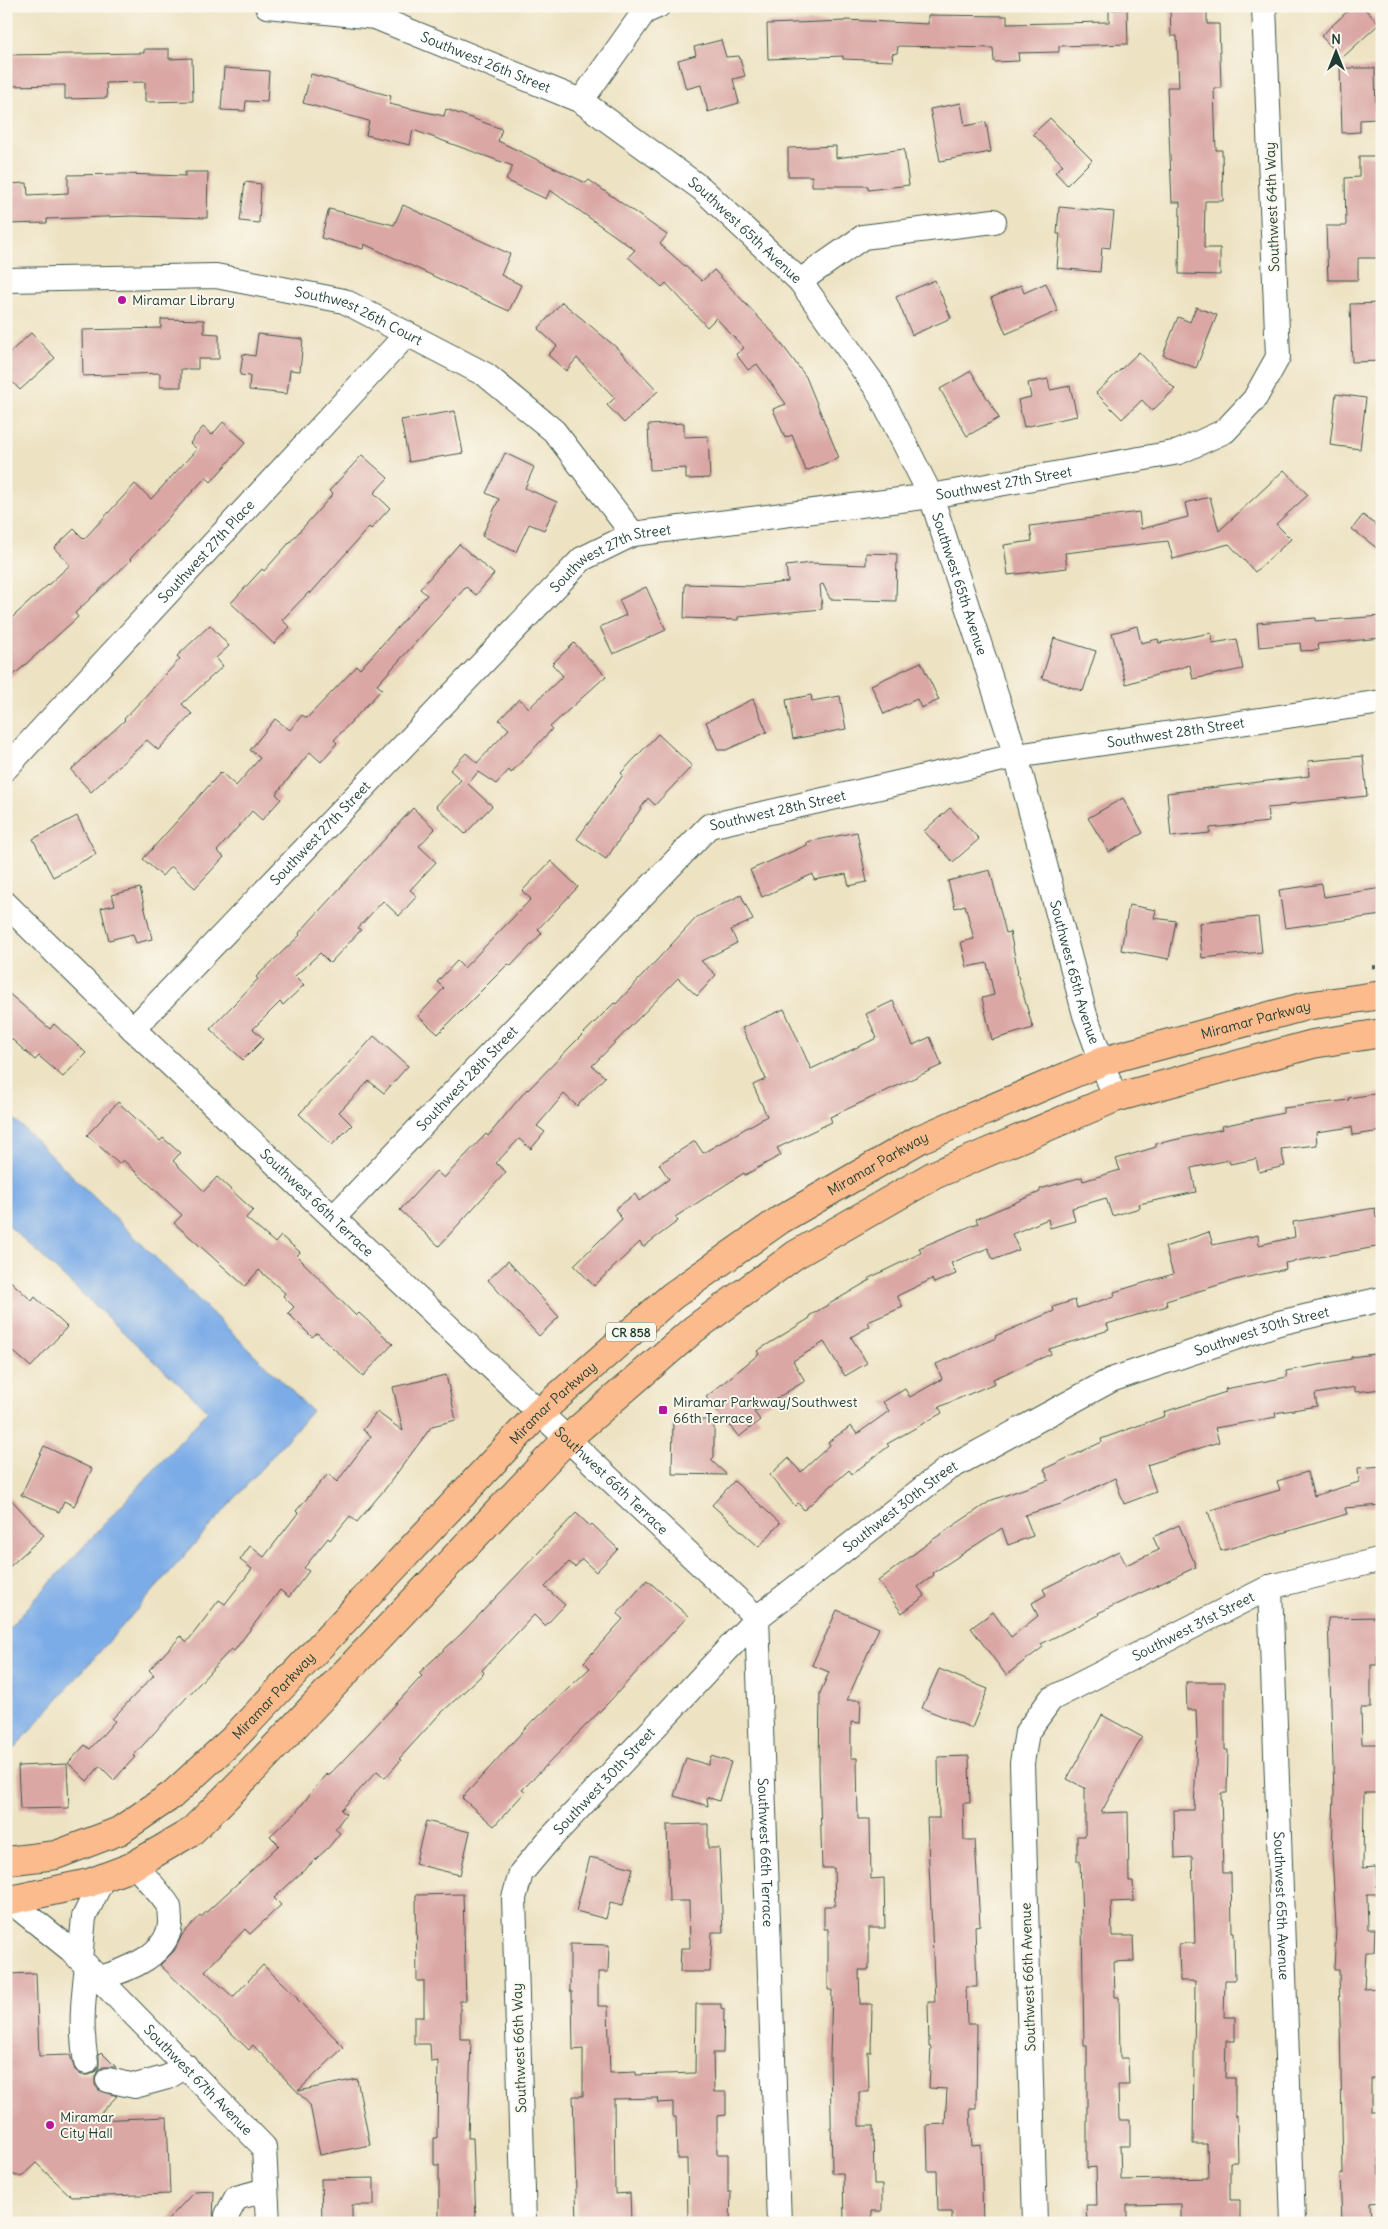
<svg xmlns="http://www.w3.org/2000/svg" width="1388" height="2229" viewBox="0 0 1388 2229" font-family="Delius,sans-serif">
	<rect width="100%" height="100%" fill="#fbf7ec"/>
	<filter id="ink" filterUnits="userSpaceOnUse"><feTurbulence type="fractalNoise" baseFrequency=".02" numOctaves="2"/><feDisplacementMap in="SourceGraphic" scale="10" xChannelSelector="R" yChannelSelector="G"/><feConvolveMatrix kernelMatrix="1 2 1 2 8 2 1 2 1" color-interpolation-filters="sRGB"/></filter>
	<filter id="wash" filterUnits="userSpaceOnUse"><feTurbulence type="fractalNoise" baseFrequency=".0096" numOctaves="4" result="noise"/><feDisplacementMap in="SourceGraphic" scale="20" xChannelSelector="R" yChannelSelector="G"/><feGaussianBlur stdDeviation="1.12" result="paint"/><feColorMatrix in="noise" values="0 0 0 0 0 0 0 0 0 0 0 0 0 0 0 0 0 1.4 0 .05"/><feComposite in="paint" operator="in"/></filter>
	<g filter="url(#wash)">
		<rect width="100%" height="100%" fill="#ede2c2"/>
		<path fill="#7bace7" stroke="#4d748e" d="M6 1111 312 1411 6 1758V1631L208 1411 6 1223Z"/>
		<g id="blocks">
			<path fill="#daa7a5" d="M1170 6H1207V24H1219L1221 88H1214L1216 150H1222L1223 201H1205L1204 248H1220V275L1179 274 1180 202H1172L1167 87H1179L1177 36H1171Z
				M1353 6H1362L1379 24 1342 58 1321 36Z
				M1127 9 1128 44 1059 46V52L1018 53 1019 61 994 62 993 48 898 46 897 53 892 54 893 61 843 59V56L768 59 767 24 845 21V20L928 24V15L1007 16V24L1109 22V10Z
				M721 40 726 57 739 56 745 76 733 79 739 103 708 112 701 85 686 89 678 60 696 55 694 47Z
				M144 49H169V59L192 58 193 101 145 102V82L106 83 107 98 65 99V85L6 86V55L144 53Z
				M224 68 269 71 267 102 246 101 245 111 221 110Z
				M1340 68H1375L1376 119 1360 120V132L1342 133Z
				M311 74 391 96 389 104 444 116 446 109 502 129 498 141 586 183 589 180 667 235 660 244 702 281 714 270 775 335 806 377 839 458 806 471 792 435 785 438 773 409 786 404 757 364 748 370 736 354 744 348 716 318 707 327 666 283 662 287 628 257 635 250 550 190 546 199 506 180 513 166 413 130 410 145 366 135 369 121 303 103Z
				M961 103 965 126 986 122 991 152 940 161 930 109Z
				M1050 118 1092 160 1067 185 1055 172 1063 165 1033 134Z
				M836 146V158L904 149 909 185 868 190V186H812V176H788V148Z
				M1359 156H1382V258H1358V280H1328L1326 226H1346L1345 178 1359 177Z
				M185 172H208L207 218 133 216 47 219V223L6 224V184L27 183 28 195 68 193V175L123 174 185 176Z
				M245 182 261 184 259 223 240 221Z
				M403 205 510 254 501 275 521 285 509 311 364 244 363 249 321 238 329 209 394 225Z
				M1059 207 1114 212 1110 248 1102 247 1100 272 1057 268 1060 234H1057Z
				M935 280 951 318 912 335 896 297Z
				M1046 283 1058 311 1006 334 991 298 1021 285 1024 293Z
				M562 302 617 348 658 391 624 423 607 405 615 398 577 358 566 371 548 355 557 346 538 329Z
				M1382 303V361L1352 362 1350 304Z
				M1196 307 1217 315 1196 368 1163 355 1178 317 1190 322Z
				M161 319 204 320V333L219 334V359H198V369H181V387H160V373L83 376 82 330 161 328Z
				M31 333 55 358 20 390 6 375V356Z
				M258 334 303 339 300 371 290 370 287 394 249 390 250 376 240 375 243 354 255 356Z
				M1139 352 1175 389 1152 411 1142 400 1122 419 1096 393Z
				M971 371 999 418 967 436 940 389Z
				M1048 379 1050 390 1070 386 1077 416 1024 427 1018 400 1031 397 1028 383Z
				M1336 394 1366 398 1360 449 1330 445Z
				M455 411 463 453 409 462 401 420Z
				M223 422 246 442 211 482 206 477 130 559 131 560 75 613 78 617 6 682V623L70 565 54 548 74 529 84 539 135 484 151 499 197 449 190 443 203 427 212 435Z
				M684 423V437L708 436 710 478 686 479V468L650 470 648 425Z
				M505 453 534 467 525 488 557 502 544 530 529 524 516 552 482 536 499 499 486 493Z
				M362 455 388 478 374 493 390 508 371 529 369 527 310 594 309 592 282 620 290 627 274 644 231 603 262 569 264 571 333 494 329 491Z
				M1284 470 1308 495 1276 524 1291 539 1255 572 1229 544 1173 559 1168 541 1065 553 1067 568 1008 575 1004 545 1032 541 1030 526 1139 512 1141 529 1188 517 1185 503 1210 497 1219 531Z
				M1363 515 1382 530V552L1352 529Z
				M459 544 494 574 476 595 466 587 377 685 382 689 334 740 337 743 321 762 310 752 276 794 281 799 262 820 252 811 217 851 224 857 195 888 171 866 162 876 143 859 221 772 236 786 260 758 250 750 275 719 290 730 302 715 307 718 357 666 360 669 427 595 420 589Z
				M866 553 897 554 896 601 830 599 823 584 820 585 822 609 738 617V620L684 618 685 584 749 586 788 582 786 566 811 563 866 565Z
				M646 587 666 630 613 654 600 627 626 615 619 600Z
				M1382 616V638L1318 644 1319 650 1301 651 1300 643 1259 647 1257 623 1316 618V621Z
				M210 625 229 646 216 658 223 666 182 704 192 714 158 750 147 740 91 792 71 770 125 720 124 719 180 659 177 656Z
				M1137 626 1141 643 1158 639 1159 643 1211 633 1213 643 1237 639 1243 669 1193 679 1190 665 1126 684 1112 633Z
				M1054 638 1096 651 1083 691 1042 678Z
				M574 643 606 676 550 727 552 729 511 773 509 770 496 784 478 772 468 784 492 806 465 834 436 806 461 780 450 770 466 753 477 763 509 729 499 720 519 699 529 708 563 676 552 664Z
				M921 662 939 700 921 708 917 699 884 714 871 685Z
				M811 695 812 701 840 696 846 729 793 739 786 700Z
				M753 699 767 732 726 750H718L706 722Z
				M658 734 692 766 655 805 648 798 606 859 577 839 623 775 621 773Z
				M1363 756 1367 796 1289 804V806L1267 808 1269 822 1210 828V833L1171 837 1167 793 1309 776 1308 761Z
				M1123 798 1143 833 1109 852 1088 818Z
				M413 808 435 829 419 846 436 862 410 890 417 896 399 916 383 901 358 928 361 930 330 963 320 953 295 976 304 985 283 1005 280 1002 253 1029 264 1039 243 1060 210 1029 258 979 256 977 300 935 299 933Z
				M950 808 979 839 953 862 924 831Z
				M77 816 96 854 53 877 33 839Z
				M857 832 867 882 849 886 846 874 814 880 813 874 762 897 750 870 807 845V842Z
				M551 861 578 887 538 929 542 933 511 966 508 964 438 1034 418 1016 444 988 437 982 457 961 464 968 531 899 522 891Z
				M990 870 1006 933 1010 932 1018 973H1017L1033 1028 992 1040 982 998 994 995 987 963 967 967 961 942 974 939 965 905 955 908 948 881Z
				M1322 884 1324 897 1382 888V915L1285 928 1279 890Z
				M140 888 152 939 136 943 133 934 109 940 101 908 115 905 112 895Z
				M741 895 753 920 731 930 737 943 701 961 716 975 697 996 678 978 592 1066 605 1077 577 1106 564 1094 537 1126 545 1132 531 1149 519 1139 496 1163 506 1172 439 1246 400 1210 436 1171 444 1178 486 1134 488 1136 527 1089 528 1090 571 1046 614 1003 616 1004 697 917Z
				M1129 905 1156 910 1154 918 1176 921 1169 959 1121 950Z
				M1258 917 1262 952 1202 958 1199 923Z
				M6 991 50 1029 54 1024 86 1053 63 1077 39 1056 35 1060 6 1034Z
				M893 1001 913 1045 930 1037 942 1065 830 1117 832 1122 777 1148 781 1155 745 1175 744 1173 675 1217 678 1221 643 1247 640 1242 594 1286 574 1265 622 1219 615 1209 635 1194 639 1201 669 1179 659 1164 695 1141 703 1153 767 1116 753 1085 766 1079 742 1028 784 1009 811 1069 877 1038 866 1014Z
				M374 1036 408 1066 384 1093 369 1081 339 1112 352 1125 332 1145 299 1114 337 1075 338 1076Z
				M1382 1093V1131L1353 1135 1352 1127 1316 1132 1317 1145 1281 1149 1285 1166 1259 1172 1256 1159 1230 1164 1229 1160 1191 1168 1196 1192 1139 1204 1140 1208 1112 1216 1106 1198 1072 1208 1075 1221 1050 1228 1048 1219 1012 1234 1019 1250 993 1260 988 1248 951 1263 956 1274 934 1283 932 1279 897 1296 903 1307 868 1322 870 1326 851 1337 867 1363 845 1376 824 1342 793 1361 805 1381 754 1412 760 1420 739 1437 706 1397 759 1354 757 1351 810 1318 809 1316 870 1280 869 1278 921 1253 919 1248 978 1223 976 1219 1040 1192V1189L1082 1177 1083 1181 1120 1170 1116 1159 1156 1147V1144L1223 1129 1222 1126 1283 1113V1108L1349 1100 1348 1098Z
				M118 1102 160 1141 163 1138 180 1153 173 1161 204 1191 217 1177 253 1210 246 1218 275 1243 281 1236 300 1252 297 1256 356 1316 359 1313 393 1344 363 1376 317 1333 312 1337 288 1313 294 1307 283 1296 285 1293 259 1270 245 1286 174 1223 182 1215 123 1160 119 1164 87 1135Z
				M1375 1208 1376 1218 1382 1217V1246L1285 1263 1286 1269 1235 1280 1166 1301 1167 1306 1107 1324 1109 1330 1049 1349 1051 1354 993 1379 995 1383 939 1407 942 1413 887 1444 889 1446 852 1474 849 1470 804 1510 798 1503 795 1506 770 1475 788 1458 801 1472 830 1445 828 1442 851 1426 857 1434 889 1411 883 1402 905 1389 910 1397 942 1379 936 1364 996 1338 995 1336 1054 1311 1053 1307 1075 1300 1077 1308 1115 1296 1114 1292 1173 1274 1165 1247 1209 1232 1213 1245 1258 1235 1259 1245 1295 1237 1293 1222Z
				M508 1261 559 1317 539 1336 488 1280Z
				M6 1277 32 1301 35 1297 67 1327 31 1367 6 1345Z
				M1382 1353V1389L1355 1392V1387L1315 1394 1317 1406 1275 1413 1276 1417 1215 1428 1219 1442 1147 1465 1156 1492 1124 1504 1115 1478 1061 1504 1025 1515 1033 1536 1008 1545 1002 1528 933 1573 934 1575 918 1587 925 1596 902 1613 878 1581 935 1538 992 1500 1049 1480 1044 1469 1102 1442 1101 1439 1165 1416 1164 1412 1226 1392 1225 1389 1287 1377 1286 1371 1351 1359V1357Z
				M446 1375 456 1420 432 1426 385 1489 357 1522 350 1516 330 1540 328 1538 304 1568 309 1571 289 1597 280 1590 234 1651 231 1649 133 1756 135 1757 114 1780 100 1766 87 1781 68 1763 85 1745 90 1749 115 1721 112 1719 154 1675 149 1670 181 1636 187 1642 219 1600 225 1604 252 1569 240 1560 250 1546 264 1557 298 1513 296 1511 328 1474 337 1482 371 1436 363 1430 377 1412 403 1431 393 1387Z
				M673 1420H714V1457L711 1460 727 1475 672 1474Z
				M44 1446 92 1469 74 1506 64 1501 59 1512 21 1495Z
				M1382 1466V1505L1345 1508 1347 1514 1221 1551 1208 1511 1280 1490 1277 1481 1307 1472 1314 1496 1359 1482 1358 1468Z
				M734 1481 780 1523 759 1547 712 1505Z
				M6 1494 44 1535 6 1570Z
				M576 1513 590 1526 592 1524 618 1549 596 1572 582 1559 575 1567 569 1562 545 1587 565 1605 545 1626 534 1615 482 1670 484 1673 438 1716 399 1759 401 1760 385 1778 377 1771 341 1810 346 1814 335 1829 340 1833 329 1847 274 1898 281 1905 250 1934 245 1929 205 1971 233 1997 263 1965 298 1998 297 1999 344 2047 298 2091 357 2079 370 2145 320 2155 310 2105 253 2045 249 2050 160 1965 174 1951 182 1935 200 1916 201 1917 279 1845 270 1836 296 1812 326 1774 328 1776 370 1732 422 1676 419 1673 462 1633Z
				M1179 1525 1196 1567 1098 1613 1099 1615 1041 1644 1043 1647 1006 1675 971 1628 993 1612 1011 1637 1038 1616 1032 1603 1046 1595 1043 1589 1119 1551 1126 1565 1159 1550 1153 1537Z
				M647 1580 688 1616 608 1703 522 1790 525 1792 494 1826 462 1798 534 1719 535 1720 590 1668 584 1662 623 1619 617 1614Z
				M837 1610 879 1628 847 1700H861L860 1723 851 1722V1758H857L858 1819H870L871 1879 884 1878 885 1928H869V1970H859L860 2004H872L871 2052H868L869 2092H859V2126H873L874 2185H882V2211H872V2223H844L843 2173H832L830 2057 832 1990H828V1929H824V1906H835L834 1868H822L819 1766 820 1693 829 1672 812 1665Z
				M1377 1617V1665H1371V1708H1361L1362 1744H1382V1793H1364L1363 1868 1376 1867 1377 1894H1367L1368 1929H1375L1374 1952H1366L1364 1989 1382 1988 1381 2078H1371V2112H1382V2139H1378L1381 2202 1370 2203 1371 2221 1342 2222 1340 2174H1343L1339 1970H1334L1336 1927 1332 1854 1334 1793 1328 1618Z
				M939 1669 988 1689 972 1728 922 1708Z
				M1186 1682H1225V1750H1228L1227 1793H1221L1223 1873H1231L1232 1932H1234L1235 1980H1225L1224 2017H1235V2041H1226L1225 2078H1235V2116H1237L1238 2162H1230V2200H1240V2222L1181 2223V2204L1127 2205V2223H1087L1086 2205H1097L1096 2167 1087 2168V2046H1084L1082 1922 1080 1861H1077V1836H1085V1788L1067 1779 1102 1715 1142 1737 1101 1813 1128 1812 1129 1881H1133L1134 1901 1111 1902 1112 1936H1133L1134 1961 1114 1962 1115 1997H1119L1120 2058H1128L1129 2085H1118L1119 2120H1130V2146H1120L1121 2180 1208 2178 1207 2144H1193L1195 1981H1180L1179 1944 1195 1943 1192 1857 1175 1858 1174 1810H1194L1197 1736 1196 1710H1187Z
				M711 1756 731 1762 719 1801 707 1797 708 1806 674 1796 686 1758 708 1765Z
				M969 1756 970 1803H963L964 1840H975L980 1925 975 1926 977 1987H966L967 2024H977L976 2109H970L972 2146 981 2145 983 2223H952V2212H938L937 2171H928L927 2125 945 2124 947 2089 929 2088 931 2047H929L928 2002H935L927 1818H939L938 1757Z
				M67 1764 69 1808 20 1809 18 1766Z
				M426 1821 470 1832 460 1875 415 1864Z
				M708 1824V1848H719L723 1932H712L710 1972H680L681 1948H690L689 1901H669L667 1825Z
				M590 1857 633 1868 623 1905 610 1902 606 1919 576 1911Z
				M463 1894 466 2001H460V2039H471L468 2138H473L476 2223H439V2165H434V2138H437L438 2061 431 2062 430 2044H414V2017H424V1981H417L416 1895Z
				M570 1944 609 1945 608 1972H598V2006H608L610 2073 636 2072V2075L695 2073 696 2004H721V2008L724 2009 723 2053H713L714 2092H726V2115L717 2116V2154H728V2192H731L730 2223H688L687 2159H677L676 2117H673V2102L658 2103 657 2098 614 2099 615 2194 630 2193 631 2221 577 2223 573 2096H583V2049L573 2050 572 1992 570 1991Z
				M36 1973 39 2056 70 2055 75 2070 81 2075H89L95 2072 99 2067V2054L101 2052 116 2067H103L98 2070 95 2077V2085L99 2090 117 2096 94 2120 167 2117 170 2194 72 2197 36 2163 21 2177 12 2174 6 2168V1974Z
				M374 2178V2205H352V2223H322L321 2179Z
				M214 2191 213 2223H165L194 2192Z"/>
		</g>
	</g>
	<g filter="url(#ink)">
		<use href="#blocks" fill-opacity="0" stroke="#3e5649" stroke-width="1"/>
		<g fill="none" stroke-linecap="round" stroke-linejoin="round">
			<defs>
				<g id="minor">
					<path id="s1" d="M267 6 375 17 581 101 644 12 658 6"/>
					<path id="s2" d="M581 101 702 189 800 281 877 389 931 496 1016 756 1085 1015 1115 1098"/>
					<path id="s3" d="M6 280 216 276 344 301 486 375 554 431 633 534"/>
					<path d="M800 281 863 237 994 221"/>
					<path id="s4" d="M6 768 407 334"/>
					<path id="s5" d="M6 904 133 1029 757 1618 779 2223"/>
					<path id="s6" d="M133 1029 582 559 633 534 931 496 1179 452 1225 431 1254 400 1278 357 1264 6"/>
					<path id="s7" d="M334 1217 709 826 1016 756 1382 702"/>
					<path id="s8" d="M1270 1587 1293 2223"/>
					<path id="s9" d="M10 1901 71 1950 264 2147 268 2223"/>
					<path d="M80 1959 84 1917 103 1878"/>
					<path d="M99 1978C126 1971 172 1954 170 1919 169 1916 170 1910 169 1907 165 1898 142 1874 135 1865"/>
					<path d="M86 2062C80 2029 83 1999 87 1966"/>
					<path d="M108 2080 135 2086 168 2077 186 2066"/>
					<path d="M227 2223V2215L236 2198 266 2190"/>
					<path id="s10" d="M524 2223 514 1898 521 1873 548 1841 757 1618 946 1470 1111 1380 1279 1323 1382 1299"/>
					<path id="s11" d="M1035 2223 1022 1763 1027 1732 1051 1699 1270 1587 1382 1559"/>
				</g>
				<g id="major">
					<path id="s12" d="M6 1861 56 1855 119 1831 172 1795 232 1740 539 1413 672 1296 780 1220 920 1139 1103 1061 1306 1006 1382 995"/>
					<path d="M6 1901 89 1883 131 1867 191 1832 253 1770 567 1439 694 1329 795 1255 934 1175 1115 1098 1313 1044 1382 1033"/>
				</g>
			</defs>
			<use href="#minor" stroke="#3e5649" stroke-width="26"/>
			<use href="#major" stroke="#3e5649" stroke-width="30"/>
			<path stroke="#3e5649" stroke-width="3" stroke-dasharray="4 4" stroke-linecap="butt" d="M1372 967 1382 966"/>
			<use href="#minor" stroke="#fff" stroke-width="24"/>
			<use href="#major" stroke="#fbbb8d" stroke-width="28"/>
		</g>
	</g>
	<g fill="#b5179e" stroke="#fbf7ec" stroke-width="2">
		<circle cx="122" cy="300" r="5"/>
		<rect x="658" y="1405" width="10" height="10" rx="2.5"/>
		<circle cx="50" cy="2125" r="5"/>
	</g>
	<g text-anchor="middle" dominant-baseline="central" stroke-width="4" stroke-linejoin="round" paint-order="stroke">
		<rect fill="#fbf7ec" stroke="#61756b" stroke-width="1" x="606" y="1322.5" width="50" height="19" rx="4"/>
		<g font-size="12" font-weight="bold" fill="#1f3d34">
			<text x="631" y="1332">CR 858</text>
		</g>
		<g font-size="14" fill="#1f3d34" stroke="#fbf7ec">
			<text stroke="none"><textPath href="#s1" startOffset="228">Southwest 26th Street</textPath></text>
			<text transform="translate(1272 207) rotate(-92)">Southwest 64th Way</text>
			<text stroke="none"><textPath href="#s2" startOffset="209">Southwest 65th Avenue</textPath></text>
			<text stroke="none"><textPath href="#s3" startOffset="359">Southwest 26th Court</textPath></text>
			<text stroke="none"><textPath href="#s6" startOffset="1081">Southwest 27th Street</textPath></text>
			<text stroke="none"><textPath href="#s4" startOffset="295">Southwest 27th Place</textPath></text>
			<text stroke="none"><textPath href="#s6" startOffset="676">Southwest 27th Street</textPath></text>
			<text stroke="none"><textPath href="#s2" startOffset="629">Southwest 65th Avenue</textPath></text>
			<text stroke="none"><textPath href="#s7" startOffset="1018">Southwest 28th Street</textPath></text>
			<text stroke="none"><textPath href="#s7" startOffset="612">Southwest 28th Street</textPath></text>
			<text stroke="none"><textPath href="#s6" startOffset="271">Southwest 27th Street</textPath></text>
			<text stroke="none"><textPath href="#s2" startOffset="1034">Southwest 65th Avenue</textPath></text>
			<text stroke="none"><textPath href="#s12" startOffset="1540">Miramar Parkway</textPath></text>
			<text stroke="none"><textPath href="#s7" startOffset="192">Southwest 28th Street</textPath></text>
			<text stroke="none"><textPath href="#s12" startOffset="1134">Miramar Parkway</textPath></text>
			<text stroke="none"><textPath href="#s5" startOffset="431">Southwest 66th Terrace</textPath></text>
			<text stroke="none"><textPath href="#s10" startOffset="1285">Southwest 30th Street</textPath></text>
			<text stroke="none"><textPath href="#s12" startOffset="729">Miramar Parkway</textPath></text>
			<text stroke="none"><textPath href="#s5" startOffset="836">Southwest 66th Terrace</textPath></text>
			<text stroke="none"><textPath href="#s10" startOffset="880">Southwest 30th Street</textPath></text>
			<text stroke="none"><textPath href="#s11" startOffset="692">Southwest 31st Street</textPath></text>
			<text stroke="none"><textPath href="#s12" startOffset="324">Miramar Parkway</textPath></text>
			<text stroke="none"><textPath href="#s10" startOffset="475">Southwest 30th Street</textPath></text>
			<text stroke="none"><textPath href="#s5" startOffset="1271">Southwest 66th Terrace</textPath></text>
			<text stroke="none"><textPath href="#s8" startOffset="319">Southwest 65th Avenue</textPath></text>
			<text transform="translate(1028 1977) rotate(-92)">Southwest 66th Avenue</text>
			<text transform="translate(519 2048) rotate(-92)">Southwest 66th Way</text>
			<text stroke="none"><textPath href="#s9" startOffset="260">Southwest 67th Avenue</textPath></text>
		</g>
		<g font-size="14" fill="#1f3d34" stroke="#fbf7ec" text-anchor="start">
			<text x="132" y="300">Miramar Library</text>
			<text x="673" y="1402">Miramar Parkway/Southwest<tspan x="673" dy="16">66th Terrace</tspan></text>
			<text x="60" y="2117">Miramar<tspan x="60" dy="16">City Hall</tspan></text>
		</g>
	</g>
	<rect width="1388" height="2229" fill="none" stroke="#fbf7ec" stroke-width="25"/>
	<g transform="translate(1336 52)" stroke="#fbf7ec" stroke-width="4" paint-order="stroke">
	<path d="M0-4L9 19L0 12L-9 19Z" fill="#1f3d34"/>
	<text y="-8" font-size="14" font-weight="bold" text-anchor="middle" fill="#1f3d34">N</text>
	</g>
</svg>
